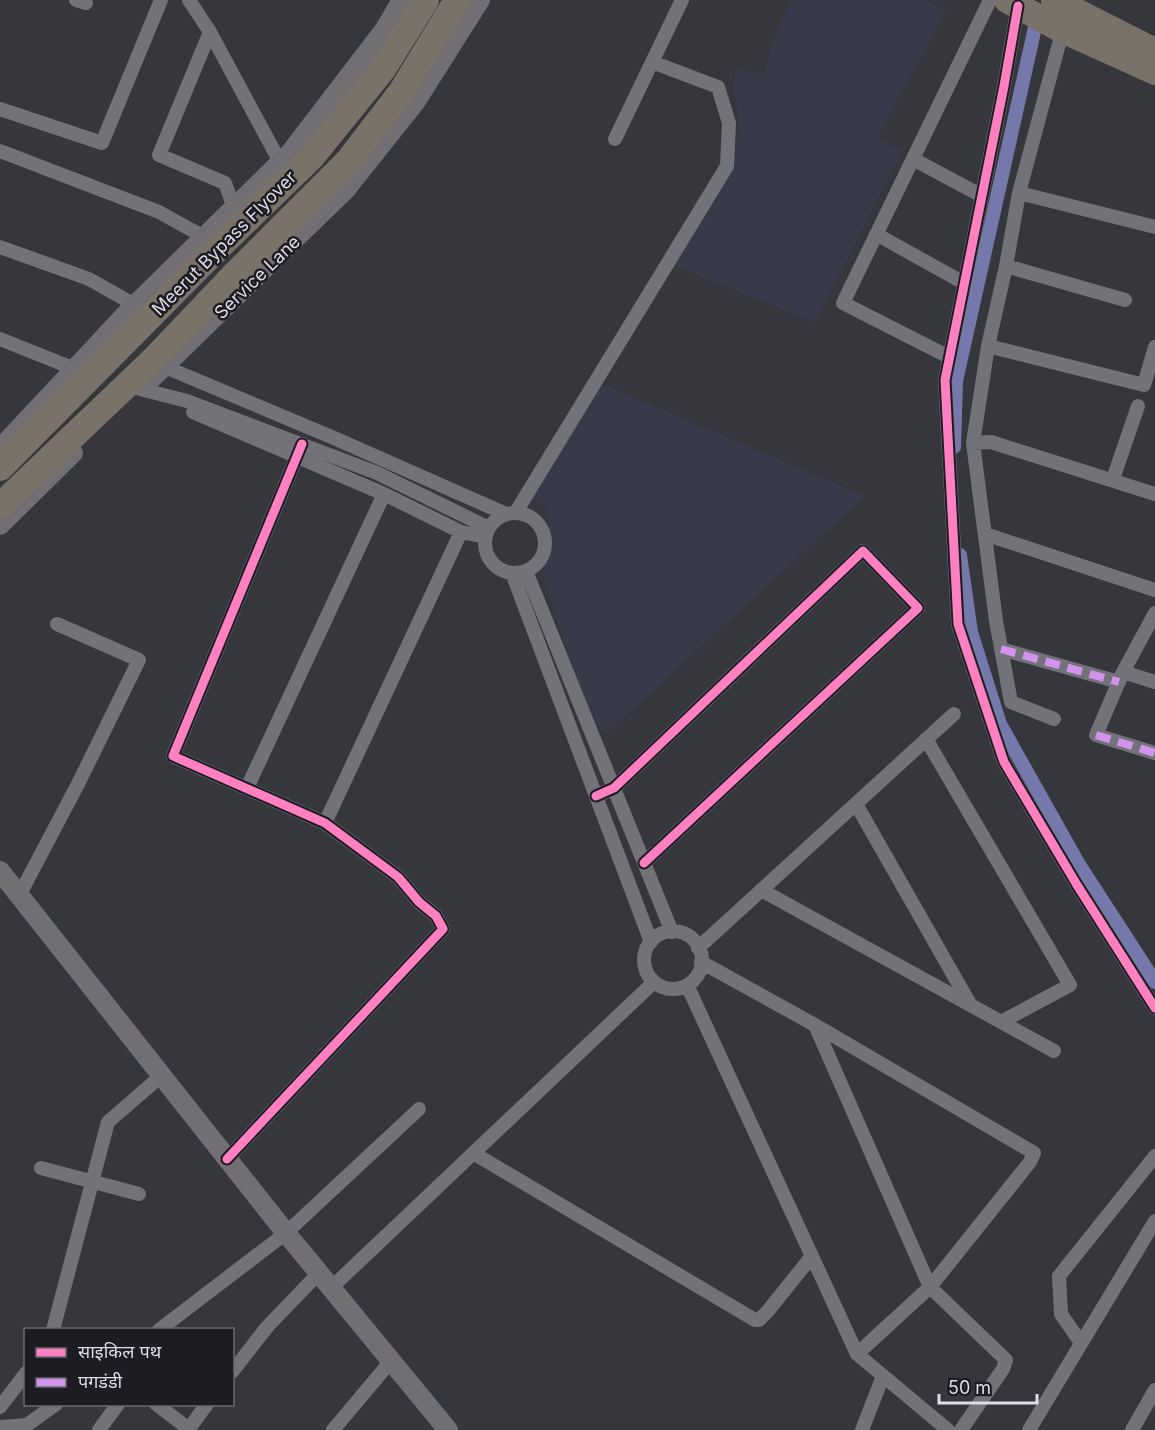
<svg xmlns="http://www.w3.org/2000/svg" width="1155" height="1430" viewBox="0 0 1155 1430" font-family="Inter,'Noto Sans Devanagari',sans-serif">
	<rect width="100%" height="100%" fill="#36373d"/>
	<path fill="#383949" d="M792 0H924L946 11 877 138 902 151 815 323 669 263 727 166 739 133 734 89 735 69 764 74 775 34Z
		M593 380 865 496 606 734 589 715 538 563 543 556 550 530 546 506 524 495Z"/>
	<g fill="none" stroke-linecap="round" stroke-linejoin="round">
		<path stroke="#7578aa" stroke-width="14" d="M954 447 956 381 1036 23
			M960 555 971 632 1000 724 1078 863 1155 982"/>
		<path stroke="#727278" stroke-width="14" d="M76 0 86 3
			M189 0 210 32 280 162
			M1018 6 1004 86 945 380 958 624 1004 762 1077 885 1155 1008
			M210 32 159 155 225 183 234 208
			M0 109 102 143 161 0
			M615 139 682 0
			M0 151 159 212 204 237
			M913 159 982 196
			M1019 193 1155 227
			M876 234 964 283
			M0 247 89 279 135 305
			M1006 266 1125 300
			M0 339 75 369
			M988 346 1144 385 1155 347
			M949 357 843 303 990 0
			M158 364 334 438 506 514
			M131 381 140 389 187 401 377 473 489 528
			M193 412 384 494 461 532 485 537
			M973 443 991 442 1155 494
			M1113 479 1138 406
			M516 512 727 166 729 123 718 87 652 62
			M485 543a30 30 0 1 1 60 0a30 30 0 1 1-60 0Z
			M985 534 1155 590
			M526 571 672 932
			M512 573 651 942
			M1001 649 1119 682
			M1123 672 1155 613
			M1155 682 1123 672 1096 735 1155 753
			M1054 719 1011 702 996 621 973 443 988 346 1006 266 1019 193 1064 25
			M926 739 1070 985 1001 1022
			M247 788 384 494
			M596 796 614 788 863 551 918 608 644 863
			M856 804 970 1004
			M325 823 461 532
			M761 890 1054 1051
			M20 894 79 782 139 660 57 624
			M644 960a29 29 0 1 1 58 0a29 29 0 1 1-58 0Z
			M698 948 954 714
			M701 962 815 1025 1034 1153 1030 1162 930 1287 857 1354
			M687 985 857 1354 948 1430
			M815 1025 930 1287 1006 1360 1003 1369 961 1430
			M473 1153 755 1320H759L767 1312 812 1256
			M227 1159 443 929 436 916 419 902 398 877 325 823 173 756 302 444
			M41 1168 139 1194
			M331 1288 654 982
			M53 1330 108 1122 161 1076
			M159 1330 286 1233 419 1109
			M1081 1343 1061 1314 1059 1276 1155 1156
			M232 1372 267 1327 319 1273
			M156 1404 189 1429
			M0 1407 26 1373
			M0 1427 27 1425 56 1404
			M99 1430 118 1404
			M188 1430 207 1404
			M333 1430 391 1361
			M862 1430 883 1376
			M1029 1430 1155 1221
			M1132 1430 1155 1390"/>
		<path stroke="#716f71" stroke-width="20" d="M153 377 346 189 416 101 480 0
			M0 449 126 314 290 153 385 29 402 0
			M0 525 73 453
			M0 871 286 1233 448 1430"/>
		<path stroke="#787268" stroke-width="26" d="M1007 0 1062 30 1155 72
			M1054 0 1155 51
			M0 468 217 249 311 158 383 69 426 0
			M0 506 153 360 233 276 348 161 401 92 457 0"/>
		<path stroke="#d193ec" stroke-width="8" stroke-dasharray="15 8" stroke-linecap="butt" d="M1001 649 1119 682
			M1096 735 1155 753"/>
		<defs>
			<path id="cycleway" d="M1018 6 1004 86 945 380 958 624 1004 762 1077 885 1155 1008
				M596 796 614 788 863 551 918 608 644 863
				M227 1159 443 929 436 916 419 902 398 877 325 823 173 756 302 444"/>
		</defs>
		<use href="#cycleway" stroke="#1c1c22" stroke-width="13"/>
		<use href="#cycleway" stroke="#ff80c0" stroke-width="9"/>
	</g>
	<g text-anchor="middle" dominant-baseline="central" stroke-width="5" stroke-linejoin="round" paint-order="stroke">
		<g font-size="18" fill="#dcdde5" stroke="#1c1c22">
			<text transform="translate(224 243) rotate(-45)">Meerut Bypass Flyover</text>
			<text transform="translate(257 277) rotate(-44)">Service Lane</text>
		</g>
	</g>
	<rect x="24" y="1328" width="210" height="78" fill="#1c1c22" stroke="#696970" stroke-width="1.5"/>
	<rect x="36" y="1348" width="30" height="9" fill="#ff80c0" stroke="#696970" stroke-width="1.5"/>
	<text x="78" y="1358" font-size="18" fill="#dcdde5">साइकिल पथ</text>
	<rect x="36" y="1378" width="30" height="9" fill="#d193ec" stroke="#696970" stroke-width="1.5"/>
	<text x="78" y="1388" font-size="18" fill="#dcdde5">पगडंडी</text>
	<path d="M939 1394v9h98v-9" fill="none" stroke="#dcdde5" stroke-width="3"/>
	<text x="948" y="1394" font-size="18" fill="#dcdde5" stroke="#1c1c22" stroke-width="4.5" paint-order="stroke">50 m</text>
</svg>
